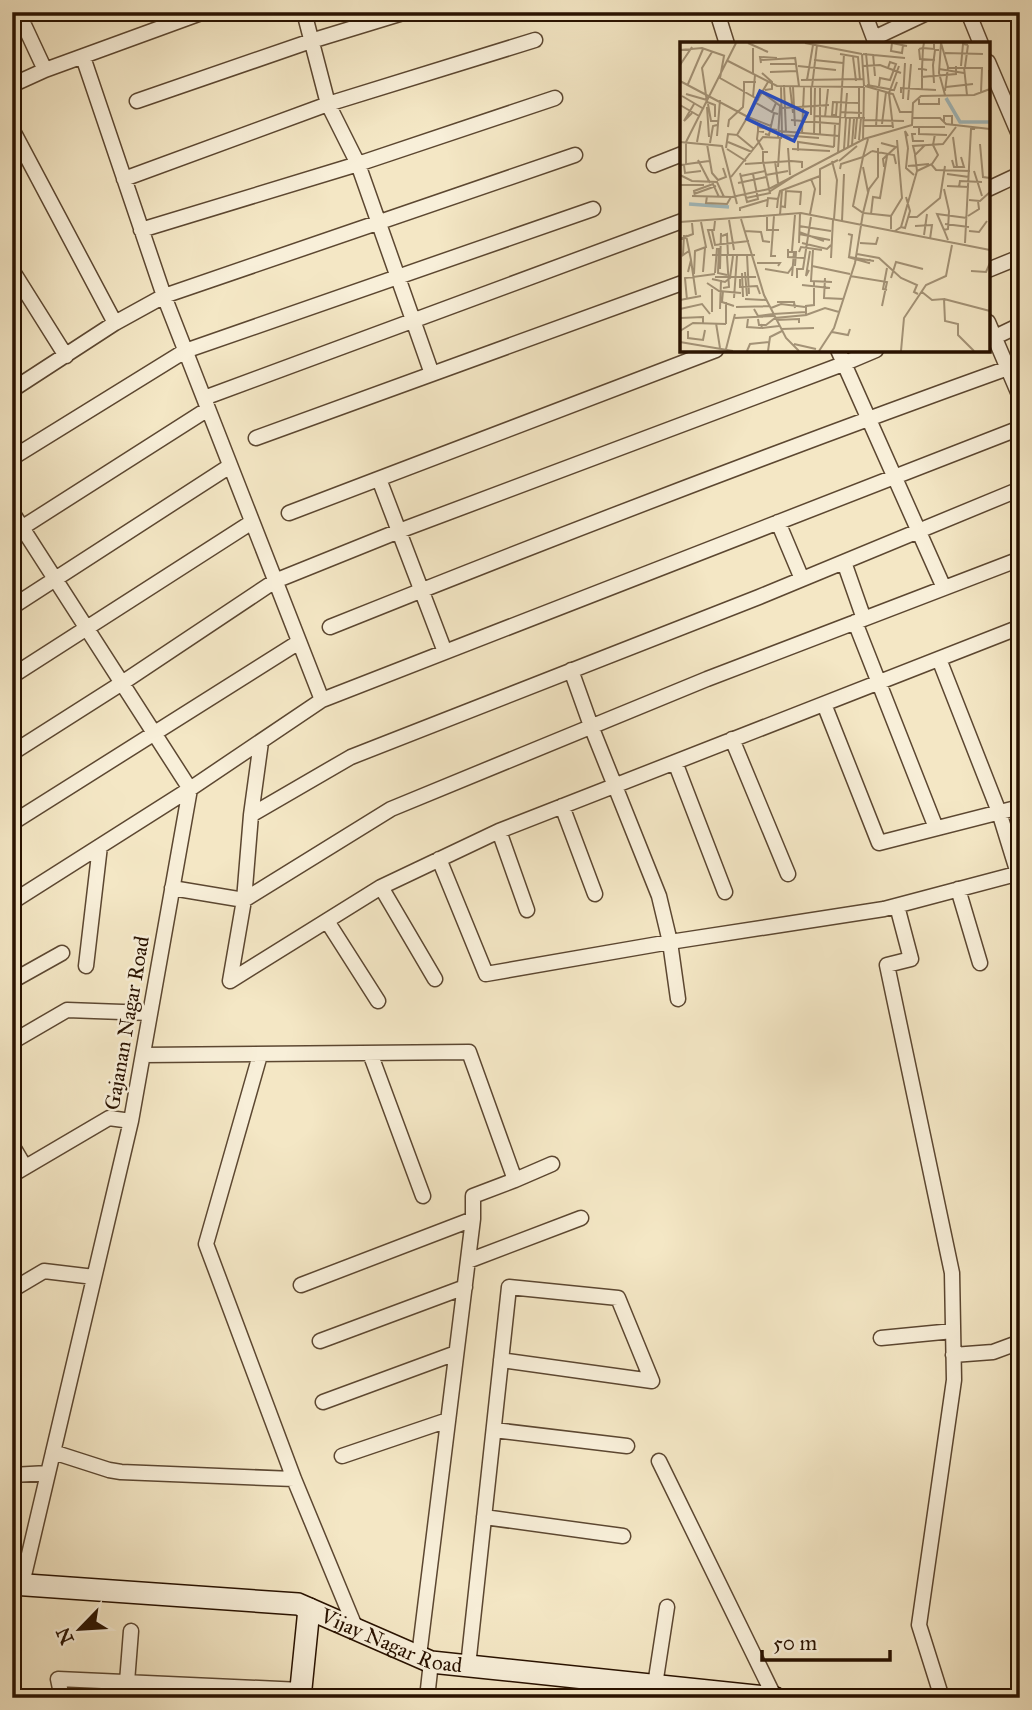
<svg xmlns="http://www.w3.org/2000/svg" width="1032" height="1710" viewBox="0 0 1032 1710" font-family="'IM FELL Great Primer',serif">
	<rect width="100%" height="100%" fill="#f4e7c5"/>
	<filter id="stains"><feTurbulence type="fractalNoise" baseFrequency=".00286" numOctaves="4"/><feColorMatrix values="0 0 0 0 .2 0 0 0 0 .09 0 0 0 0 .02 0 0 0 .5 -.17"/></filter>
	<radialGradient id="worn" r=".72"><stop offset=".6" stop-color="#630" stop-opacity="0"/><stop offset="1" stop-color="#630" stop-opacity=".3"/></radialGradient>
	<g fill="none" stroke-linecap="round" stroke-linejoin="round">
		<defs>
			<path id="street" d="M18 12 45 70
				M304 12 328 104 358 164 432 374
				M717 12 727 44
				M864 12 876 44
				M968 12 981 44
				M21 18 35 12
				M874 38 929 12
				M83 57 164 296 322 700
				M988 62 1020 137
				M12 85 45 70 204 12
				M137 101 311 41 406 12
				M12 129 115 323
				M654 165 682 154
				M124 179 328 104 535 40
				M988 189 1020 174
				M141 230 358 164 555 98
				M12 270 66 356
				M988 270 1020 257
				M988 322 1020 397
				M995 337 1020 325
				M838 350 944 588
				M12 390 115 323 164 296 575 155
				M204 398 682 221
				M256 438 682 283
				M12 458 185 351 593 209
				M379 479 445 652
				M12 512 190 789 131 1121 22 1584
				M289 513 716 350
				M778 522 802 579
				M12 534 208 409
				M844 562 864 619
				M12 607 230 466
				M855 622 936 828
				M330 627C554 537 780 450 1008 368
				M939 659 999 812 1020 880
				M571 670 591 726 659 896 670 942 678 999
				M12 676 252 522
				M824 704 879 843 1020 807
				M732 739 788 874
				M12 753 122 683 275 581 399 531 843 364 876 350
				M675 762 725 892
				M562 806 595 894
				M251 815 351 757 759 597 1020 489
				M12 823 299 642
				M499 831 527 910
				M439 859 486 974 670 942 884 909 1020 873
				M381 887 435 979
				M172 888 244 900 391 809 707 679 1020 559
				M958 889 980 963
				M12 902 190 789 322 700 1020 428
				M897 906 911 959 887 965 952 1273 954 1380 919 1625 942 1698
				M327 921 378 1001
				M86 966 100 846
				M12 981 62 953
				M230 981 381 887 499 831 1020 627
				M230 981 244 900 251 815 261 742
				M12 1042 67 1010 150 1013
				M370 1053 423 1196
				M143 1055 469 1052 515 1180 473 1196V1219L419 1656
				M260 1055 206 1244 294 1479 356 1629
				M12 1145 25 1167
				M12 1175 109 1118 131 1121
				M515 1180 552 1164
				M468 1261 581 1218
				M301 1285 473 1219
				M12 1290 44 1271 94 1277
				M881 1338 953 1331
				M320 1341 465 1287
				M953 1355 993 1352 1020 1342
				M323 1402 456 1353
				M494 1430 627 1446
				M53 1452 109 1470 121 1472 294 1479
				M342 1456 448 1420
				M659 1461 775 1698
				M12 1475 48 1473
				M484 1517 623 1536
				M468 1666 509 1287 618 1298 652 1381 501 1360
				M127 1682 131 1631
				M655 1685 667 1607
				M62 1698 58 1679 301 1690
				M427 1698 431 1662"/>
			<g id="secondary">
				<path id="s1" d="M12 1584 298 1604 431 1662 775 1698"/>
				<path d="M300 1698 309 1609"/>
			</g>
		</defs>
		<use href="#street" stroke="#5c4731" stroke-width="17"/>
		<use href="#secondary" stroke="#291200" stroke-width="24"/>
		<use href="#street" stroke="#f8efd9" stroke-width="14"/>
		<use href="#secondary" stroke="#f8efd9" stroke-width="21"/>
	</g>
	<g text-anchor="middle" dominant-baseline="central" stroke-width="5" stroke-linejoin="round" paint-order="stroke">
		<g font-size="21" fill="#291200" stroke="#f8efd9">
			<text transform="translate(127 1023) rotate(-80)">Gajanan Nagar Road</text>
			<text stroke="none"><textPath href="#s1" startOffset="388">Vijay Nagar Road</textPath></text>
		</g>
	</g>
	<g transform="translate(680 42)">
		<rect width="310" height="310" fill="#f4e7c5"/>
		<path fill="none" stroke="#a2bcc0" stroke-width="3.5" d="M266 56 280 80H310M9 162 49 165"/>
		<path fill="none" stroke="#a39276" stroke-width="2" d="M68 1 88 10M125 1 182 12M244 1 243 6 254 7V2M261 1 259 31 265 53M261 1 268 25 265 49M223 3 222 11 211 9 212 1 227 4M73 6V31M239 7 243 6 242 27 247 28M239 7 240 17 255 18M0 8 22 6 45 14M32 10 22 26 27 60 35 63V75M186 11 189 44M265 11 303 12M160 12 178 15 180 38M182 12 184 44M183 12 225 16M193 12 195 34M44 14 40 36 79 58M115 15 119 44M173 15 176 39M81 18 115 16M134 18 163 21M48 19 97 44 184 45M81 21 80 15 97 16M90 22H116M0 23 12 5M118 24 156 28M183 24 200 23 221 31M281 24 283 2 288 3M284 25 287 53M285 25 288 3M268 26H302L301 50M238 27H242V48M259 27 284 31M309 28 310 49M90 30 117 29M82 31 92 40V47L85 48M241 35 276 32V24M121 38 184 37M127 38 133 3M0 39 68 75M254 41 253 23 255 8H259M8 42 23 7M104 43 106 90M187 43 214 48 217 40M101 44 102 93 139 96M185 44 213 52 220 70H233M199 44 200 36 210 38 216 22 210 20 208 26M110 45 113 71M113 45 115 84M131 45V73M132 45 137 3M266 45 293 42M64 50V40H76M83 51 103 66 149 63M221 51V46L256 48M6 52 27 58M2 54 24 67M73 55 75 33M223 57 225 21M239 57V62H259V56M228 58 231 22M157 60 156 73H152L153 60 179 61M76 61 92 70 96 61M28 62 31 79H38M0 63 19 74M27 65 29 95M160 70 182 71M12 71 4 79 14 62M135 74 185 76M68 75 91 84M145 75 148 47M165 76 167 51M179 76V44M233 76H260L266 82 310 87M111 78 160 82M184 78 224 79M264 80V74H272V83M202 82 206 50M184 84H213M239 84V92L267 93M48 85 49 78 63 65 64 50M196 85 198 48M233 85H265M213 86 209 51 219 24M78 89V85L97 88M99 89 159 94M122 91 124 45M85 92 89 93 94 71 98 72M134 92 135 46M236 92H232L233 99H244M57 93 74 107M140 93V46M37 94 40 58M273 95 277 125M98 96 100 64M175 97 177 76M179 98 181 76M183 98 184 45M0 100 42 104 57 162M6 100V122M6 100 56 1M17 100 21 79M48 100 72 110M30 101 33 84 37 83M201 101 216 105 203 117 204 125M27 102 32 131 38 138 46 135 43 126M300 102 303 135 310 136M172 103 174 77M154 105 155 82M168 105 170 76M46 106 48 92 57 93 88 40M108 106 110 133M198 106V135L189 147 183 171 211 174V187M228 106 226 126 234 133M228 106 225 89 228 94M47 107 66 119M112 107 150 109M164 107 166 76M83 108 77 97 78 89 84 90M118 109V100L154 105M192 109 214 113 216 122M158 111 164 12M235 112 233 104 263 102 276 85M18 118 30 141M272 118 274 125H284L281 115M95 119 98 141M152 119 157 138 154 177M159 119 177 104M65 122 111 119 122 120V126M251 122 256 128 290 129M0 123 29 119M4 123 5 131 21 129M228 124 249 122M98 125 100 96M183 125 188 150M160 127 161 122 183 115 188 97M237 129 252 122 258 113 253 103 255 92M294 129 302 154M60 131 67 160 78 157 73 132M267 132 289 135M0 133 12 139 37 140 44 155M86 133 108 129M61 134 85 129M51 135 83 95 102 96M58 141 86 135M0 143H24M267 144 289 145M279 145 280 139 302 140M264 147 269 169 268 187 264 188 268 198M89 150 114 134M14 152 36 144M140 153V127L158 118M12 154 52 155 89 147 184 97 232 83 233 61 241 54 294 53 310 47M15 154 14 149 33 142 39 155M27 154 26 161 47 162 51 155M66 156 90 151 83 119V110H88M98 157 100 149 140 134M289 158 300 159 310 150M100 164 105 165 106 149 121 150 120 163M87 165 88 156 98 157 97 166M60 169V166L87 158M130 172 135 147 131 137M191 172 193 155 200 156 207 114M100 173 102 148M94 174 91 214H96M211 174 222 156 217 98M288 174 299 167 298 159M87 175V188H99M228 175H237L260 156 265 124M61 177 84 253 106 296 119 309M49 178 54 208M162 179 164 132M0 180 121 171 310 208M265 182 289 185M119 184 151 189M235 184 252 183 250 197M221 185 225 186 230 169 226 155M32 188 35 203 69 199M264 188 257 172 287 176M65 189 81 190 83 199 90 200M215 189 221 185 237 129 235 113 245 103M289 189 299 190 307 179M119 190 144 199M119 192 150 198M168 192 172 193 169 215 194 219M4 193 3 213 9 209M6 193 11 218M244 193 247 172M42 194 47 192 48 214M0 197 13 192 12 181M119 201 120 172M122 201 147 207 151 203M180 201 196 202 198 195M285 201 291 87H295M39 206 38 231 47 233M33 207 28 188H34L35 179M108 207V215L124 216M133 208 131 239 152 240M112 209 115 173M108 210H116L115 224M119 210 121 205 142 208M177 212 199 216 221 236 237 243 234 250 238 252M32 213H75M67 213 69 252M168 215 189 221 190 217M151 216 153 178M77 221H100L98 224M132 224 170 232M40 227 41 191M85 227 108 231 113 224M129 228 126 234 130 209M291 229 306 230 310 221M8 230 11 218 16 253M23 230 25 206M65 230 67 254M35 231 37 206M62 231 63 255M14 232 15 209 26 205 21 180M112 234 114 210M170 234 207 240 202 264M35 235H76M117 236V227H123L131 175M145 236 144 256 164 257M211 236 216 220 243 227M32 237 45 240 50 236 53 214M60 237V245L77 244 80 252M27 241 39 249 61 251M122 243 150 246M43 246 49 245 47 214M32 247V270M207 248 203 247 207 226M43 249 42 260 54 264M242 250 252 258 264 257 265 279 278 282V293L294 309M54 256 57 214M65 257 86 258M264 257 310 269M0 258 21 254M7 258 5 236 35 232M46 260V282M97 260H114L115 266M56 265 90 264M91 266 101 262 125 265M0 267 22 262 30 272M40 267 41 238M74 267 78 274 93 272M93 272 126 270M126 273 145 266 159 270M0 276 23 275V281M55 276 94 274M68 277 67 285 81 286M78 277 79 283H86L95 276 126 273V264L134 263V239M96 278 119 277V281M36 281 40 306M81 282 82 286 99 284M101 287 134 286M0 289 13 281 46 282M8 289V296L23 298 25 288M152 290 168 293 170 287M0 300 53 309M114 302 136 307M46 307 55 272M67 309 70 302 89 300M88 309 90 295 102 289M139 309 154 286 175 221 183 171 173 164 183 115 192 109M221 309 224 276 246 243 266 234 272 203"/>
		<path fill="#1d4ed8" fill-opacity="0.15" stroke="#1d4ed8" stroke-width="3.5" d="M80 49 127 71 114 99 67 77Z"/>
		<rect width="310" height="310" fill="none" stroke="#291200" stroke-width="3.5"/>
	</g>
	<rect width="1032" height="1710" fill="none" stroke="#f4e7c5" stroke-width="42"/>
	<rect x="14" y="14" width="1004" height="1682" fill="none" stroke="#291200" stroke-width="3.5"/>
	<rect x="21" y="21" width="990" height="1668" fill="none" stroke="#291200" stroke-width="2"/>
	<g transform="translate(80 1629) rotate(245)" stroke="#f8efd9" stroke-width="5" paint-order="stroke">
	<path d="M0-5L12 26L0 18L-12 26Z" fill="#291200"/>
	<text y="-10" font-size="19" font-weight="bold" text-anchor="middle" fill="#291200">N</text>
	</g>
	<path d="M762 1650v10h128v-10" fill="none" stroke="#291200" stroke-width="3.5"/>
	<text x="773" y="1650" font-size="21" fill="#291200" stroke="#f8efd9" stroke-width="5" paint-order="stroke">50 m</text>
	<rect width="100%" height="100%" filter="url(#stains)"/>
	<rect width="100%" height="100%" fill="url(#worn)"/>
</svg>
